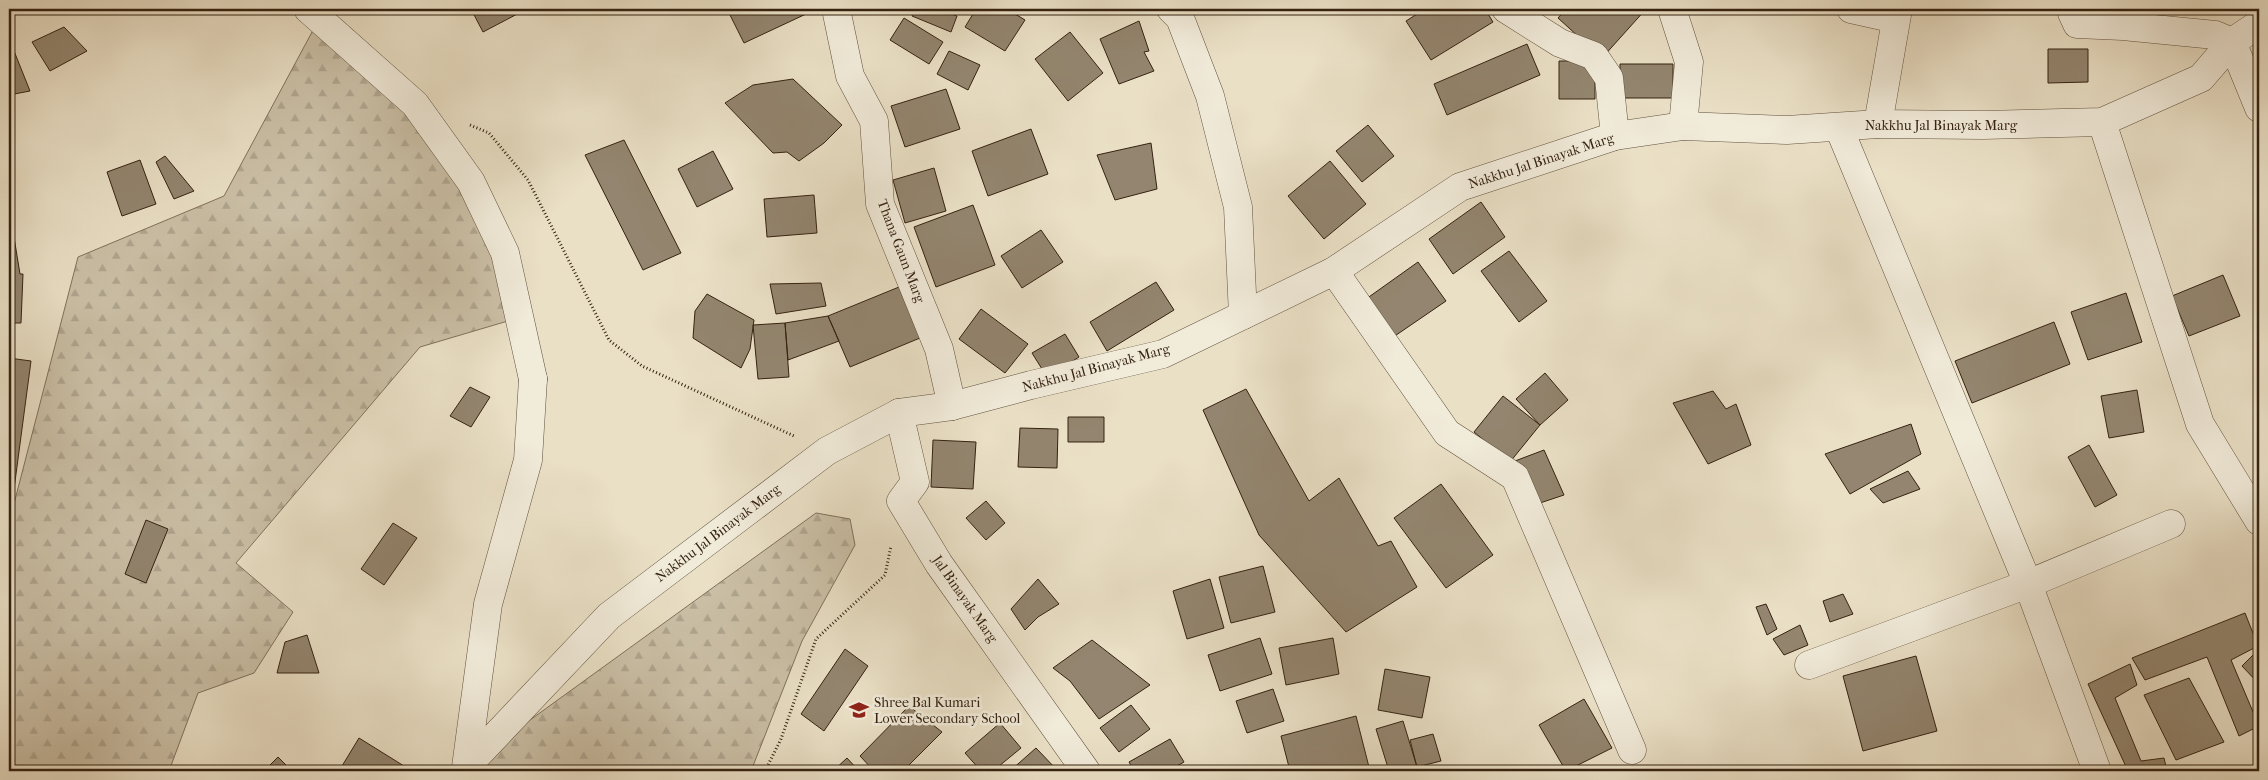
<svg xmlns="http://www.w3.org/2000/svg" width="2268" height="780" viewBox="0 0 2268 780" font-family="'IM FELL French Canon',serif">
	<defs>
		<pattern id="forest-firs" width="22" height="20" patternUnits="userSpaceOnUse" patternTransform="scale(1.25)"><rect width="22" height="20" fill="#cbc0a7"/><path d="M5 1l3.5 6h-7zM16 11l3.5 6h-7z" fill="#afa58f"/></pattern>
	</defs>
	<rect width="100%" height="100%" fill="#eae0c6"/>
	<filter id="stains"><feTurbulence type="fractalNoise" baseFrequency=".004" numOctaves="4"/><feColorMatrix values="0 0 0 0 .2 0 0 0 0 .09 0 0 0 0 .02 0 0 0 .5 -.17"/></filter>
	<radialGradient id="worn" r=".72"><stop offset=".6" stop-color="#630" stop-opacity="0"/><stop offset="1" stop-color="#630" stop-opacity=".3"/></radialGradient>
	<path fill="url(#forest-firs)" stroke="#80715c" d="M319 19 484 178 518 318 420 347 236 563 293 612 254 673 198 693 169 771H9V523L78 257 224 196Z
		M816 513 850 519 855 545 802 641 751 771H476L519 728Z"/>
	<path fill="#93856f" stroke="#352211" d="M471 9H522L523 11 483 32Z
		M727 9H803L806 14 744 43Z
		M915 9H938L957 16 951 32 912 16Z
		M976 9H1007L1025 20 1005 51 965 27Z
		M1425 9H1485L1493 22 1431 60 1406 21Z
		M1566 9H1646L1602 58 1558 18Z
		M904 18 943 42 929 64 890 40Z
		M1139 21 1149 51 1144 52 1154 71 1119 84 1100 39Z
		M64 27 87 51 50 71 32 42Z
		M1070 32 1103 73 1068 101 1035 59Z
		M10 41 30 91 9 95V42Z
		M1527 44 1540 75 1447 115 1434 84Z
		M2048 49H2088V82L2048 83Z
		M949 51 980 65 968 90 937 74Z
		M1559 61H1595V99H1559Z
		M1620 64H1673V98H1620Z
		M793 79 842 125 824 143 799 161 787 152 773 153 725 103 753 85Z
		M946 89 960 129 905 147 891 106Z
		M1368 125 1394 156 1362 182 1336 151Z
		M1031 129 1048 174 988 196 972 151Z
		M624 140 681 253 643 270 585 155Z
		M1151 143 1157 189 1115 200 1097 155Z
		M713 151 733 189 697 207 678 169Z
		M165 156 194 191 174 199 156 162Z
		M140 160 156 204 122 216 107 172Z
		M1330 161 1366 204 1324 239 1288 196Z
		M934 168 946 211 905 223 893 180Z
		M814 195 817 233 767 237 764 199Z
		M1481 202 1505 237 1453 274 1429 239Z
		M973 205 995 265 936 287 914 227Z
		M9 225H12L20 274H23L21 323H9Z
		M1041 230 1063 262 1022 288 1001 256Z
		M1509 251 1547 301 1519 322 1481 271Z
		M1418 262 1446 301 1386 342 1359 304Z
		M2223 275 2240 316 2189 336 2172 296Z
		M1156 282 1174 310 1107 351 1090 322Z
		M821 283 826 306 776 314 770 284Z
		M899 287 920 338 850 367 828 316Z
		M2126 293 2142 342 2088 360 2071 312Z
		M707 294 754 320 750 349 741 368 693 338 695 311Z
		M981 309 1028 344 1005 373 959 339Z
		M828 316 839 341 788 360 785 323Z
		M2054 322 2070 364 1972 403 1955 361Z
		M785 323 789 377 758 379 753 325Z
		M1065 334 1079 357 1047 377 1032 353Z
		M9 358 31 361 14 489H9Z
		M1545 373 1568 400 1540 425 1516 399Z
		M470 387 490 397 471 427 450 416Z
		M1246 389 1309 501 1339 478 1378 546 1391 541 1417 587 1346 632 1259 535 1203 410Z
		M2137 390 2144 432 2109 438 2101 396Z
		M1713 391 1726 409 1736 404 1751 445 1708 464 1673 403Z
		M1503 396 1540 425 1510 462 1474 432Z
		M1068 417H1104V442H1068Z
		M1911 424 1921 454 1850 494 1825 454Z
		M1020 428 1058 429 1057 468 1018 467Z
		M933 440 976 442 973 489 931 487Z
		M2089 445 2117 495 2095 507 2068 457Z
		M1544 450 1564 495 1534 505 1515 461Z
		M1908 471 1920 489 1883 503 1870 489Z
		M1441 484 1493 555 1446 588 1394 518Z
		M986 501 1005 523 986 540 966 518Z
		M146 520 168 529 146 583 125 574Z
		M393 523 417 538 384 585 361 569Z
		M1263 566 1275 612 1231 623 1219 577Z
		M1038 579 1059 604 1038 617 1025 630 1011 609Z
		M1210 579 1224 628 1187 639 1173 591Z
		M1843 594 1853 614 1830 622 1823 601Z
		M1766 604 1777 629 1767 635 1756 607Z
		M2259 610V633L2254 621Z
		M2245 613 2258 646 2231 660 2259 726 2239 736 2207 657 2145 680 2132 658Z
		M1800 625 1808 645 1784 655 1773 639Z
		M307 635 319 673H277L285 642Z
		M1260 638 1272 674 1220 691 1208 655Z
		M1333 638 1339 674 1286 685 1279 648Z
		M1092 640 1150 685 1099 719 1070 681 1053 668Z
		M845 649 868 666 824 731 801 714Z
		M2259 649V684L2242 666Z
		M1916 656 1937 731 1863 751 1843 676Z
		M2130 664 2137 685 2115 698 2141 761 2164 758 2167 771H2128L2088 684Z
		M1385 669 1430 677 1422 718 1378 710Z
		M2189 678 2224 742 2176 760 2144 695Z
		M1273 689 1284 721 1247 733 1236 701Z
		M1584 699 1612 748 1566 771 1539 725Z
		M1131 705 1150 729 1119 752 1100 728Z
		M909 706 942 732 903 771H874L860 756Z
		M1356 716 1370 771H1290L1281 736Z
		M1403 721 1417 767 1404 771H1389L1376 729Z
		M1000 723 1021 748 993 771H981L965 753Z
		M1433 734 1441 761 1417 767 1410 740Z
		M359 738 404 766 401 771H339Z
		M1170 739 1184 762 1168 771H1134L1129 762Z
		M1036 748 1058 771H1010Z
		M278 757 292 771H264Z
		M847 758 859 771H833Z"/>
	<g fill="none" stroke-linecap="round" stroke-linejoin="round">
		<defs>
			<path id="minor" d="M308 9 415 104 471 182 505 253 533 379
				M836 9 850 76 874 121 880 204 939 349 952 406
				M1171 9 1180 18 1210 96 1238 207 1243 315
				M1506 9 1560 43 1594 56 1609 78 1615 136
				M1672 9 1689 62 1683 126
				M1851 9 1896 19
				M2073 9 2072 13 2077 24 2123 26 2215 35 2232 42 2259 108
				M2102 122 2200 424 2259 521
				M1878 124 1898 9
				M1839 128 2028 584 2097 771
				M1334 271 1447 433 1515 477 1632 750
				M899 413 915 482 901 501 939 564 1086 771
				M1809 665 2028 584 2171 524"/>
			<path id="tertiary" d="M533 379 528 460 488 604 466 767 609 616 827 451 899 413 952 406 1031 385 1163 354 1334 271 1460 187 1615 136 1683 126 1787 130 1878 124 1983 125 2102 122 2201 78 2232 42 2259 24"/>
		</defs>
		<use href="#minor" stroke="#62523e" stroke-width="29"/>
		<use href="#tertiary" stroke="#62523e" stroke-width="29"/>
		<path stroke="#352211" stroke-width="3" stroke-dasharray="1 2.5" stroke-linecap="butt" d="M470 125 489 133 528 180 609 340 642 366 794 436
			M765 771 781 739 816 639 885 575 891 546"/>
		<use href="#minor" stroke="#f1ebda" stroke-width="28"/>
		<use href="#tertiary" stroke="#f1ebda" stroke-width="28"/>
	</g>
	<defs>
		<symbol id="school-bare" viewBox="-9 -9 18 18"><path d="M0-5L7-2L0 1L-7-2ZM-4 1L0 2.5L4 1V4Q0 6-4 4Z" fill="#8f2418" stroke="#f1ebda" stroke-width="2.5" paint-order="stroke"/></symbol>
	</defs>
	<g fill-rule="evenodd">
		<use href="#school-bare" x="845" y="696" width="28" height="28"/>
	</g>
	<g text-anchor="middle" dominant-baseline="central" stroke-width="5" stroke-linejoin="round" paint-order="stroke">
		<g font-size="14" fill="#352211" stroke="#f1ebda">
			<text x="1941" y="125">Nakkhu Jal Binayak Marg</text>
			<text transform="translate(1541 161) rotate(-18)">Nakkhu Jal Binayak Marg</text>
			<text transform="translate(901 251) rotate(69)">Thana Gaun Marg</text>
			<text transform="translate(1096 368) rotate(-15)">Nakkhu Jal Binayak Marg</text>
			<text transform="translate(718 533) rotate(-37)">Nakkhu Jal Binayak Marg</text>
			<text transform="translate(965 599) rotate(55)">Jal Binayak Marg</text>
		</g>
		<g font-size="14" fill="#352211" stroke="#f1ebda" text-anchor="start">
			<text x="874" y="702">Shree Bal Kumari<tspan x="874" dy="16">Lower Secondary School</tspan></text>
		</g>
	</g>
	<rect width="2268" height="780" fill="none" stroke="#eae0c6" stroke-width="30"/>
	<rect x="10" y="10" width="2248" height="760" fill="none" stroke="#352211" stroke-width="2.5"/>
	<rect x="15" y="15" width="2238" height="750" fill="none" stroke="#352211"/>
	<rect width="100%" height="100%" filter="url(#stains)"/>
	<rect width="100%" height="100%" fill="url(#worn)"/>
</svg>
